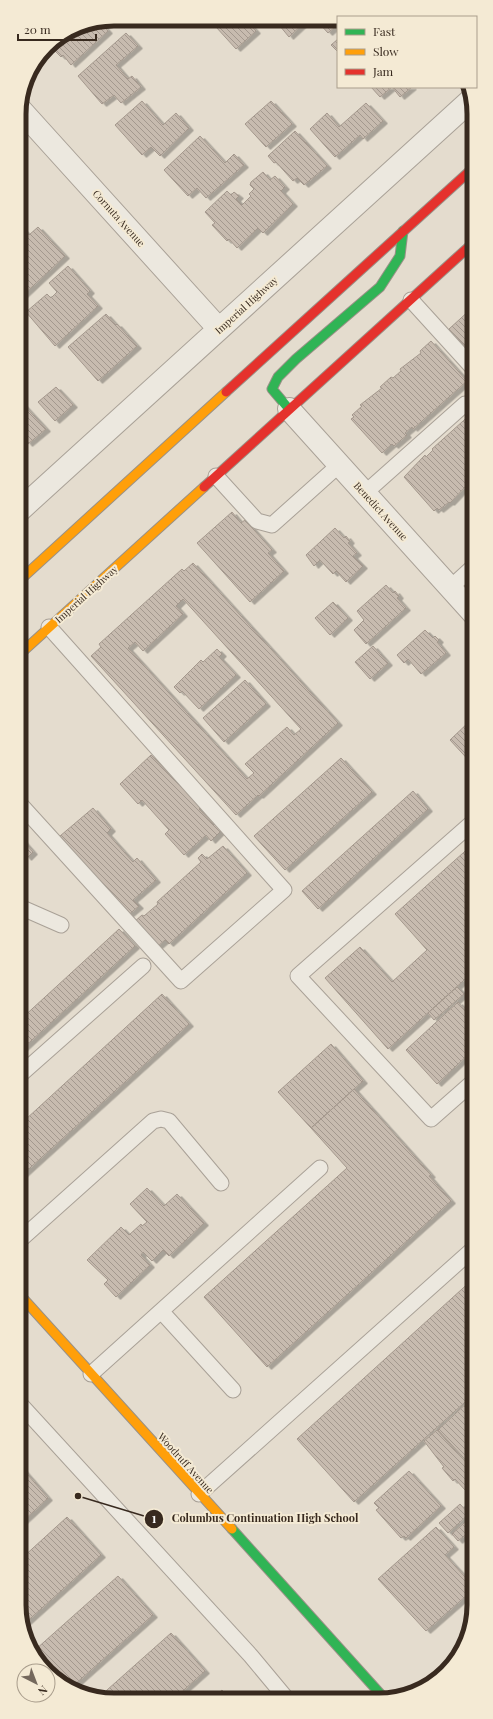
<svg xmlns="http://www.w3.org/2000/svg" width="493" height="1719" viewBox="0 0 493 1719" font-family="'Playfair Display',serif">
	<defs>
		<pattern id="building-back-hatch" width="6" height="6" patternUnits="userSpaceOnUse"><rect width="6" height="6" fill="#c7bbaf"/><path d="M-1 5l2 2M0 0l6 6M5-1l2 2" fill="none" stroke="#a3988e"/></pattern>
		<filter id="shadow"><feDropShadow dx="4.5" dy="2.5" stdDeviation="0" flood-color="#0004"/></filter>
	</defs>
	<rect width="100%" height="100%" fill="#e4dcce"/>
	<path fill="url(#building-back-hatch)" stroke="#a4988d" fill-rule="evenodd" filter="url(#shadow)" d="M224 20H246L256 31 236 49 216 27Z
		M275 20H307L289 37Z
		M320 20H338V30L335 27 328 33 318 22Z
		M100 22 108 31 71 65 63 55 61 57 49 45 78 26Z
		M126 33 138 46 116 65 128 79 132 76 141 87 121 103 114 95 102 104 78 76Z
		M338 39V52L331 45Z
		M371 87H412L400 97 392 87 380 97Z
		M142 101 163 125 176 113 189 128 160 156 151 147 142 155 115 125Z
		M271 101 292 124 266 147 245 124Z
		M366 103 383 121 363 139 360 135 335 157 310 129 327 113 339 127Z
		M295 131 327 166 304 185 297 178 293 181 276 162 274 163 268 156Z
		M200 136 225 163 234 154 244 165 206 198 197 188 188 196 164 170Z
		M263 172 270 180 275 176 285 187 281 191 293 204 263 233 258 228 237 248 229 239 227 241 212 225 215 223 205 212 227 191 231 195 234 192 239 196 236 199 242 205 251 196 249 194 254 189 250 185 251 182Z
		M20 226 29 235 38 227 65 256 19 299Z
		M68 266 90 291 87 294 98 306 55 346 26 312 47 294 51 298 57 292 49 283Z
		M472 308V354L449 329Z
		M106 314 116 325 117 324 137 346 98 381 68 347Z
		M431 341 467 381 413 429 412 427 405 433 407 435 394 446 392 444 382 453 351 419 354 417 352 415 362 406 360 405 382 388 380 387 391 377 393 378 401 371 400 369 421 353 420 351Z
		M56 387 73 405 55 421 38 402Z
		M21 402 46 429 28 444 20 434V403Z
		M473 412V482L469 485 468 484 450 503 449 502 439 510 437 508 434 511 404 477 425 455 426 457 433 450 432 449Z
		M232 512 241 523 245 520 272 550 268 553 284 571 250 602 197 543Z
		M335 528 344 538 346 536 350 541 348 543 357 553 353 556 363 566 346 582 336 571 333 574 320 560 314 566 306 555Z
		M193 563 338 723 259 796 258 795 236 815 91 656 101 647 99 644 182 569 184 571ZM183 599 301 729 294 735 287 727 245 764 254 773 247 779 128 648 135 642 143 651 183 614 176 606Z
		M386 585 393 593 395 591 399 596 397 598 406 608 366 644 354 630 364 620 357 611Z
		M333 602 348 618 330 635 315 618Z
		M425 630 433 638 435 636 439 640 437 642 446 653 421 674 408 659 404 663 397 655Z
		M373 646 388 663 370 679 355 662Z
		M217 649 222 654 219 657 236 675 199 709 182 691 180 693 174 687 201 660 203 662Z
		M245 680 266 704 224 742 203 718Z
		M473 708V718L468 712Z
		M473 718V765L450 740Z
		M151 755 201 807 199 809 214 825 216 823 222 830 211 841 206 835 184 855 165 834 169 830 142 800 138 804 120 784Z
		M341 758 372 792 285 870 254 836Z
		M413 791 428 809 318 909 302 891Z
		M93 808 111 829 107 833 133 862 137 858 156 880 133 900 139 906 127 916 60 836Z
		M20 837 33 852 27 858 20 850Z
		M473 844V972L388 1049 325 978 360 947 392 982 427 950 395 914Z
		M223 846 247 873 169 944 165 940 157 947 134 922 142 915 144 916 158 904 157 902 201 862 198 858 202 854 207 859Z
		M119 929 135 946 20 1051V1020Z
		M457 987 464 994 434 1020 428 1013Z
		M162 994 189 1024 20 1177V1114L25 1120Z
		M458 1002 473 1019V1050L437 1084 406 1050Z
		M331 1044 363 1081 311 1128 278 1092Z
		M354 1089 431 1175 429 1176 451 1201 267 1367 204 1297 347 1168 311 1128Z
		M147 1188 164 1206 177 1194 204 1223 169 1256 163 1250 152 1261 143 1252 141 1255 150 1265 116 1297 104 1284 108 1280 87 1260 121 1227 129 1235 141 1224 142 1226 147 1222 130 1204Z
		M473 1279 474 1394 354 1502 297 1439Z
		M472 1398 474 1399V1469L438 1430Z
		M437 1430 472 1469 469 1473 474 1478V1482L465 1490 455 1479 453 1481 442 1468 444 1467 424 1441Z
		M21 1467 48 1498 21 1523Z
		M409 1471 441 1506 406 1538 404 1536 401 1538 376 1510 379 1508 374 1503Z
		M460 1504 469 1514 448 1533 439 1523Z
		M474 1514V1528L458 1541 452 1534Z
		M67 1517 101 1555 22 1626 21 1623V1559Z
		M436 1527 454 1547 445 1555 474 1587V1589L426 1631 378 1579Z
		M118 1576 153 1615 73 1686 48 1673 35 1650Z
		M171 1633 205 1671 175 1698H98Z
		M222 1690 229 1698H213Z"/>
	<g fill="none" stroke-linecap="round" stroke-linejoin="round">
		<defs>
			<path id="lane" d="M411 300 472 367
				M216 476 257 521 272 525 339 465
				M365 493 465 404
				M450 588 473 567
				M20 804 181 981 284 890 49 627
				M473 822 298 976 431 1119 473 1082
				M20 907 61 925
				M20 1075 143 966
				M20 1240 153 1121 161 1119 169 1121 221 1183
				M161 1311 233 1390
				M91 1374 320 1168
				M21 1405 251 1656 286 1698
				M199 1494 473 1249"/>
			<path id="street" d="M19 108 219 329
				M289 409 473 613
				M20 510 472 99"/>
			<path id="fast" d="M289 409 272 389 278 377 296 359 380 287 400 256 403 231
				M232 1529 384 1698"/>
			<path id="slow" d="M20 580 226 392
				M20 654 204 487
				M20 1295 232 1529"/>
			<path id="jam" d="M226 392 472 169
				M204 487 472 244"/>
		</defs>
		<use href="#lane" stroke="#a9a197" stroke-width="17"/>
		<use href="#street" stroke="#a9a197" stroke-width="24"/>
		<use href="#fast" stroke="#999187" stroke-width="11"/>
		<use href="#slow" stroke="#999187" stroke-width="11"/>
		<use href="#jam" stroke="#999187" stroke-width="11"/>
		<use href="#lane" stroke="#ece8df" stroke-width="15"/>
		<use href="#street" stroke="#ece8df" stroke-width="22"/>
		<use href="#fast" stroke="#30b455" stroke-width="9"/>
		<use href="#slow" stroke="#ff9f0a" stroke-width="9"/>
		<use href="#jam" stroke="#e5322d" stroke-width="9"/>
	</g>
	<g text-anchor="middle" dominant-baseline="central" stroke-width="4" stroke-linejoin="round" paint-order="stroke">
		<g font-size="10" fill="#382a1f" stroke="#f4ead4">
			<text transform="translate(119 218) rotate(48)">Cornuta Avenue</text>
			<text transform="translate(246 305) rotate(-42)">Imperial Highway</text>
			<text transform="translate(381 511) rotate(48)">Benedict Avenue</text>
			<text transform="translate(86 594) rotate(-42)">Imperial Highway</text>
			<text transform="translate(186 1463) rotate(48)">Woodruff Avenue</text>
		</g>
	</g>
	<path d="M0 0H493V1719H0ZM114 26H379A88 88 0 0 1 467 114V1605A88 88 0 0 1 379 1693H114A88 88 0 0 1 26 1605V114A88 88 0 0 1 114 26Z" fill="#f4ead4" fill-rule="evenodd"/>
	<path fill="none" stroke="#382a1f" stroke-width="5" d="M114 26H379A88 88 0 0 1 467 114V1605A88 88 0 0 1 379 1693H114A88 88 0 0 1 26 1605V114A88 88 0 0 1 114 26Z"/>
	<path fill="none" stroke="#382a1f" stroke-width="1.5" d="M78 1496L154 1519"/>
	<g fill="#382a1f" stroke="#f4ead4" stroke-width="1.5">
		<circle cx="78" cy="1496" r="4"/>
		<circle cx="154" cy="1519" r="10"/>
	</g>
	<g font-size="12" text-anchor="middle" font-weight="bold" fill="#fff">
		<text x="154" y="1523">1</text>
	</g>
	<g font-size="11" text-anchor="middle" font-weight="bold" fill="#382a1f" stroke="#f4ead4" stroke-width="4" stroke-linejoin="round" paint-order="stroke">
		<text x="265" y="1522">Columbus Continuation High School</text>
	</g>
	<rect x="337" y="16" width="140" height="72" fill="#f4ead4" stroke="#a99d8c"/>
	<rect x="345" y="29" width="20" height="6" fill="#30b455" stroke="#a99d8c"/>
	<text x="373" y="36" font-size="12" fill="#382a1f">Fast</text>
	<rect x="345" y="49" width="20" height="6" fill="#ff9f0a" stroke="#a99d8c"/>
	<text x="373" y="56" font-size="12" fill="#382a1f">Slow</text>
	<rect x="345" y="69" width="20" height="6" fill="#e5322d" stroke="#a99d8c"/>
	<text x="373" y="76" font-size="12" fill="#382a1f">Jam</text>
	<g transform="translate(36 1683) rotate(138)"><circle r="19" fill="#f4ead4" stroke="#a99d8c"/>
	<path d="M0-3L7 15L0 10L-7 15Z" fill="#74685c"/>
	<text y="-6" font-size="11" font-weight="bold" text-anchor="middle" fill="#382a1f">N</text>
	</g>
	<path d="M18 34v6h78v-6" fill="none" stroke="#382a1f" stroke-width="2"/>
	<text x="24" y="34" font-size="12" fill="#382a1f" stroke="#f4ead4" stroke-width="3" paint-order="stroke">20 m</text>
</svg>
